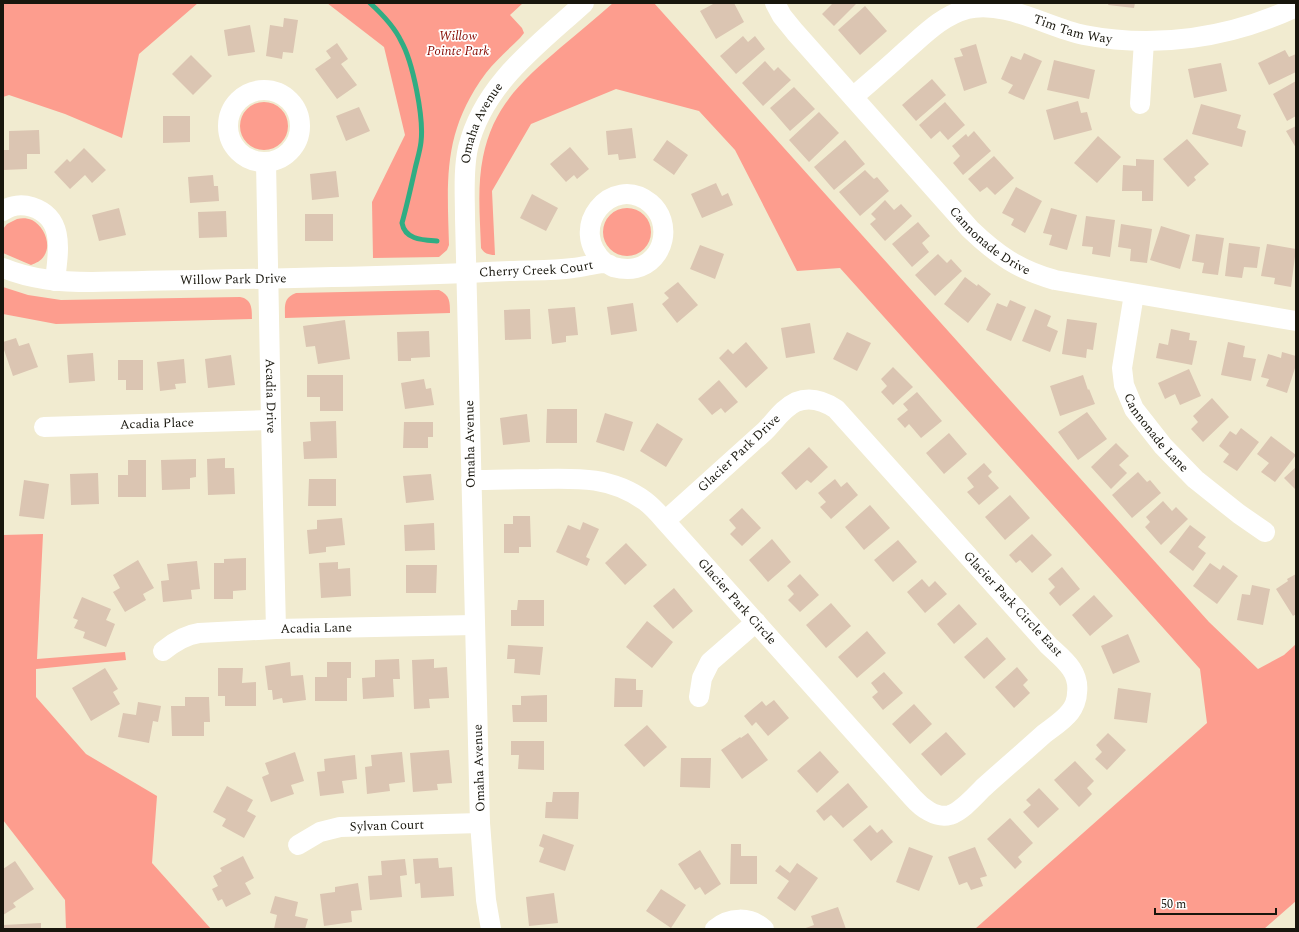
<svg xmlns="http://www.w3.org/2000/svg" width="1299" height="932" viewBox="0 0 1299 932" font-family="Spectral,serif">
	<rect width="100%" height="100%" fill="#f1ebd0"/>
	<path fill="#fd9d8e" d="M3 3H198L139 54 122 138 65 114 9 95 3 97Z
		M327 3H523L510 15 522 28 524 33 520 38C509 49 496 60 486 73 443 131 447 177 449 245L447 250 439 257 373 258 372 202 405 135 384 47Z
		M613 3H654L1209 622 1258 669 1284 655 1296 644V901L1264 929H975L1207 723 1200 669 840 268 797 271 735 150 699 111 616 89 531 124 492 191 495 255C488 255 484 253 481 248 480 218 477 186 483 157 493 106 523 80 560 48 578 33 596 18 613 3Z
		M240 126a24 24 0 1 1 48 0a24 24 0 1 1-48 0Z
		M603 232a24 24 0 1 1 48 0a24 24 0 1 1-48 0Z
		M17 219C22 218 27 218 32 220 44 226 52 245 44 256 41 261 36 263 31 265L3 253V229L7 224Z
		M3 287 28 295 61 300 240 297C252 299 252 309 252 319L56 324 3 314Z
		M439 290C450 295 450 302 450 313L285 318C285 306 283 298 296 293Z
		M43 534 37 659 125 652 126 660 36 669V697L86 754 157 796 152 863 211 929H66L65 900 3 820V535Z"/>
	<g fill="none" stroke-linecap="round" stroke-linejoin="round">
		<path stroke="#30ad83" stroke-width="5" d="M370 3C382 14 394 26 401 41 413 62 424 118 421 142 420 151 417 160 415 169 411 187 407 205 402 223 405 240 423 240 437 241"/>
	</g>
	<path fill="#dbc5b2" d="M715 3H734L744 22 716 39 700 11Z
		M831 3H857L834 26 822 14 832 4Z
		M1109 3H1135L1134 8 1108 5Z
		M865 6 887 31 860 55 838 30Z
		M284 18 298 20 293 53 283 52 282 59 266 56 270 25 283 27Z
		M250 25 255 52 228 56 224 30Z
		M743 36 748 42 755 36 765 49 736 74 720 56Z
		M337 43 348 59 341 64 357 85 337 99 315 69 331 58 326 51Z
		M976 44 987 83 964 91 954 58 963 56 960 49Z
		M1285 50 1289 57 1296 54V72L1269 85 1258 63Z
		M1024 53 1042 61 1024 100 1008 93 1013 85 1001 79 1011 56 1021 60Z
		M191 55 212 76 193 95 172 74Z
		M1054 60 1095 70 1089 99 1047 90Z
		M765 61 774 71 778 67 791 80 763 106 742 83Z
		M1221 63 1227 91 1194 98 1188 69Z
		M932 79 946 95 916 121 902 105Z
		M1296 81V116L1287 121 1273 94Z
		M794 87 815 109 790 131 770 108Z
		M1078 101 1081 113 1087 112 1092 130 1054 140 1046 110Z
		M945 102 965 125 948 140 940 131 931 139 919 125Z
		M1201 104 1241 115 1237 128 1246 131 1242 147 1192 134Z
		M359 107 370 131 346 141 336 116Z
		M819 112 839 133 809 162 789 140Z
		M163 116H190V142L163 143Z
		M1296 126V148L1286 131Z
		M632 128 636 158 619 160 618 154 608 155 606 131Z
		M39 130 40 154H27V169L3 170V150H9V131Z
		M974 131 991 151 963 175 953 163 960 156 952 146 966 134 968 137Z
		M1098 136 1121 157 1097 183 1074 163Z
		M1187 139 1209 164 1194 177 1196 180 1188 187 1163 159Z
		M667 140 688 155 674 175 653 160Z
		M845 140 865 164 834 190 814 167Z
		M570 147 589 169 577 179 574 175 566 182 550 164Z
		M84 148 106 170 92 183 85 175 70 189 54 172 67 159 70 162Z
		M994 156 1014 178 995 195 987 187 980 192 968 179Z
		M1136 159 1154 160 1153 201H1142V191H1122L1123 165 1136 166Z
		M865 170 874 179 877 177 889 191 860 216 839 192Z
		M336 171 339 197 312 200 310 174Z
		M213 175 214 186H218L219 201 190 203 188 177Z
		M716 183 722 196 728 193 733 205 702 218 691 194Z
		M1016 187 1042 201 1025 233 1011 225 1014 219 1002 213Z
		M532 194 558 208 546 231 520 218Z
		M885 200 894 210 901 204 912 216 885 241 870 224 876 219 871 214Z
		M119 208 126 235 99 241 92 215Z
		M1051 208 1077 215 1067 250 1049 245 1052 235 1043 233Z
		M226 211 227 237 199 238 198 212Z
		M305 214H333V241H305Z
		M1086 216 1115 220 1110 257 1092 254 1093 247 1082 246Z
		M918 222 930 236 922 243 929 252 912 267 892 244Z
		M1121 224 1152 229 1147 263 1130 261 1131 249 1118 247Z
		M1161 226 1190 235 1180 269 1150 260Z
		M1196 234 1224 238 1218 275 1202 273 1204 263 1192 261Z
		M1229 243 1260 247 1257 268 1244 267 1242 278 1225 276Z
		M1267 244 1296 249 1291 287 1274 284 1275 278 1261 276Z
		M700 245 724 254 715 279 690 269Z
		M938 254 947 263 951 259 962 271 935 296 915 275Z
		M965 277 977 286 978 284 991 294 968 323 944 304Z
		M678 282 698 305 677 323 662 304 669 298 664 293Z
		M1010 300 1026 307 1011 341 986 330 997 303 1007 307Z
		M633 303 637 331 611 335 607 307Z
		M575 307 578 335 566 336V342L552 344 548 309Z
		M530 309 531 339 505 340 504 310Z
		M1035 309 1051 316 1047 326 1058 331 1050 352 1022 341Z
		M1067 319 1097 323 1093 350 1087 349 1086 358 1062 354Z
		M345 320 350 359 318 364 315 346 306 347 303 326Z
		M810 323 815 353 786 358 781 328Z
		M1171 329 1190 333 1189 340 1197 341 1192 365 1156 358 1159 343 1168 345Z
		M429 331 430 357 411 358V361H398L397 332Z
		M847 332 871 343 857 371 833 359Z
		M16 338 19 346 29 343 38 367 13 376 3 347V342Z
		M746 342 768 368 746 388 719 358 728 349 733 354Z
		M1228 342 1245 346 1243 357 1256 359 1251 381 1221 375Z
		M1282 352 1296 356V365L1287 393 1266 386 1269 379 1261 377 1268 354 1281 358Z
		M93 353 95 381 69 383 67 355Z
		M231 355 235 385 208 388 205 359Z
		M184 359 186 383 175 384 176 389 160 391 157 362Z
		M118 360H143V390H126V380H118Z
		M893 367 913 387 893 405 881 392 887 386 881 379Z
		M1189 369 1201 396 1180 405 1175 394 1165 399 1158 383Z
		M307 375H343V411H320V397H307Z
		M1083 375 1088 390 1089 389 1095 404 1060 416 1050 386Z
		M424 379 426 389 431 388 434 405 405 409 401 383Z
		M719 380 738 402 725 413 721 408 712 415 698 399Z
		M917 392 942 421 921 438 909 424 905 428 897 419 908 410 903 404Z
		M1212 398 1229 417 1203 442 1191 429 1198 422 1193 416Z
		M547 409H577V443H546Z
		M1087 412 1107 439 1078 460 1058 432Z
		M605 413 633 422 624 451 596 442Z
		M527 414 530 442 503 445 500 418Z
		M336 421 337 458 304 459 303 442 311 441 310 422Z
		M404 422H433V437H428V448H403Z
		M657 423 683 439 666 467 640 451Z
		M1241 428 1259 442 1237 471 1223 462 1229 454 1219 446 1230 431 1236 435Z
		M949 433 967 454 944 474 926 453Z
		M1271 436 1296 455 1275 482 1261 472 1269 463 1257 454Z
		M1116 443 1129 456 1119 465 1127 473 1111 489 1091 467Z
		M809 447 828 467 811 483 807 480 796 490 781 473Z
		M225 458V468H234L235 494 208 495 207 459Z
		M196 459V477L190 478V489L162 490 161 460Z
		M128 460H146V497H118V475H128Z
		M984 463 992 472 988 476 999 488 979 505 967 492 974 487 967 478Z
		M1296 467V490L1284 478Z
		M1138 472 1147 482 1150 480 1161 493 1132 518 1112 495Z
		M98 473 99 504 71 505 70 474Z
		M431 474 434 500 406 503 403 476Z
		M309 479H336V506H308Z
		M835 479 841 487 847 482 858 495 831 519 820 507 826 502 818 493Z
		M24 480 49 484 44 519 19 516Z
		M1010 495 1030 518 1005 540 985 517Z
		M1163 501 1172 511 1176 507 1188 519 1161 545 1145 527 1150 522 1146 517Z
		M870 505 890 528 864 550 845 527Z
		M742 508 761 528 742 546 730 534 736 528 729 520Z
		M513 516H530L531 547H519V553H504V524H513Z
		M342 518 345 545 326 547V552L309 554 307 530 317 529V520Z
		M583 522 599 529 586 557 590 559 587 566 556 552 568 525 580 530Z
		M434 523 435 550 405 551 404 525Z
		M1190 525 1206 537 1198 547 1206 553 1193 571 1169 552Z
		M1032 534 1052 555 1032 573 1020 560 1016 563 1009 555Z
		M772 539 791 562 768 582 749 560Z
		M898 540 917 562 893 582 874 560Z
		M626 543 647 565 625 585 605 563Z
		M246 558V590L233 591V599H214V563H224V559Z
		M138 560 154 588 143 594 146 600 125 612 113 592 120 588 113 575Z
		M197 561 200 589 191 590 192 599 163 602 161 581 169 580 167 564Z
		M338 562V569L350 568 351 596 321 598 319 563Z
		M1210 563 1220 570 1223 565 1238 576 1217 604 1193 586Z
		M406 565H437L436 593H406Z
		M1062 567 1080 589 1060 606 1049 593 1055 587 1048 579Z
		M800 574 819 595 800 612 788 600 794 594 787 586Z
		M1296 574V614L1293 616 1276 589 1288 581 1287 579Z
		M922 579 929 587 935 581 947 594 925 613 907 592Z
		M1252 585 1270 589 1263 625 1237 620 1242 594 1250 595Z
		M674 588 693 611 673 629 653 606Z
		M1094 595 1113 616 1090 636 1072 615Z
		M82 597 111 609 106 620 115 624 106 647 83 638 85 632 74 628 78 620 73 618Z
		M518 600H544V626H511V610H517Z
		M831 603 851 626 826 648 806 625Z
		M959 604 977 624 954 644 937 624Z
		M647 621 673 642 652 668 626 647Z
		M867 631 886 653 857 678 838 657Z
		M1128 634 1140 662 1113 674 1101 646Z
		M987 637 1006 659 984 679 964 657Z
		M508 645 543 647 540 675 514 673 515 659H507Z
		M399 659 400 679H393L394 697 363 699 362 678 375 677V660Z
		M434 659V668L447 667 449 698 429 699 430 708 414 709 412 660Z
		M290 662 291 676 303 675 306 700 283 703 282 698 273 700 272 690H268L265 666Z
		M327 662H351V678H347V701H315V677H327Z
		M1017 667 1028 680 1023 685 1030 693 1014 708 995 687Z
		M105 668 118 689 113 692 120 704 91 721 72 688Z
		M218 668H243L242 683 256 682V706H225V696H218Z
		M884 672 903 693 883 710 872 697 878 692 871 683Z
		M615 678 636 679V690H643L642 707H614Z
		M1118 688 1151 693 1147 723 1114 719Z
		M547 695V722H513L512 705H521V696Z
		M185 697H209L210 722H204V736H172L171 706H185Z
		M774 700 789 718 768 736 756 722 752 726 744 716 762 701 766 706Z
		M138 702 161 706 158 722 153 721 149 743 118 737 123 713 136 715Z
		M914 704 932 724 910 744 892 724Z
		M647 725 667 747 644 767 624 745Z
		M946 732 966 754 941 776 921 754Z
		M748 733 768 760 742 779 721 750 740 737 741 738Z
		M1108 733 1126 750 1107 770 1095 759 1102 752 1096 745Z
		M511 741H544V770L518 769 519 755H511Z
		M449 750 452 783 437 784 438 790 413 792 410 753Z
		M820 751 839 772 817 793 797 771Z
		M295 752 304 781 291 785 294 794 271 802 262 777 269 774 265 763Z
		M402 752 405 782 389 784 390 791 367 794 365 767 372 766 371 755Z
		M355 755 357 779 342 781 344 793 320 796 317 772 325 771 324 759Z
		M681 758H711L710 788 680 787Z
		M1075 761 1094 781 1087 788 1092 794 1079 807 1054 780Z
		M848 783 868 807 843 828 831 815 824 821 816 811Z
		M227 786 253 800 247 811 256 816 244 838 222 826 226 819 213 812Z
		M1039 788 1059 809 1038 828 1023 812 1031 805 1026 800Z
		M553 792H579L578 819 545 818 546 802H552Z
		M1010 818 1033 843 1018 857 1022 862 1015 869 987 839Z
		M870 825 877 833 882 829 893 842 871 861 853 840Z
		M543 834 574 845 565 871 539 862 544 848 539 846Z
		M731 844H741V856H757V884H730Z
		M909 847 933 856 919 891 896 882Z
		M975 847 987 876 980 878 983 886 971 890 967 882 959 885 948 857Z
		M700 850 721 884 705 895 700 887 695 890 678 864Z
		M243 856 254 878 245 883 251 894 226 907 222 899 218 901 212 889 218 886 213 876 222 871 220 868Z
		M438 858 439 868 452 867 454 896 421 898 420 883 415 884 413 859Z
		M405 859 407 875 400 876 402 897 370 900 368 876 382 875 381 861Z
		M15 861 34 889 13 903 16 907 3 915V869Z
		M797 863 818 878 795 911 777 898 789 881 775 871 780 865 790 873Z
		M358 883 362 910 351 911 352 922 324 926 320 894 335 892V887Z
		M661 889 686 905 671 928 646 911Z
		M554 893 558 923 529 926 526 897Z
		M275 896 298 902 295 916 308 919 305 929H274L277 915 270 913Z
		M838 907 846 929H803L814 925 811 916Z
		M41 923V929H4V925Z"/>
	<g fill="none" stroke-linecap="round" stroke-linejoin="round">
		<g stroke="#fff" stroke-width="20">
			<path id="s1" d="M775 3 782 16 795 32 970 229C997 255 1019 270 1055 280L1296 321"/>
			<circle cx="264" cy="126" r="36"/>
			<path id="s2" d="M853 97C870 82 887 68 903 53 923 36 941 16 967 9 1005 0 1047 27 1084 35 1156 49 1230 38 1296 7"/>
			<path d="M1140 104 1144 41"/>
			<path id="s3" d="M266 162 271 420 276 629"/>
			<path d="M3 211C11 205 22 204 32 207 66 218 58 253 55 281"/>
			<path id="s4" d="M3 268C32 280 61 282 92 282 231 279 371 278 510 271 531 270 552 271 573 268 583 267 593 264 603 263 607 263 610 265 613 267 621 269 628 270 636 268 665 261 673 222 650 203 612 172 565 229 605 263"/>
			<path id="s5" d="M1134 294 1122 368 1124 385 1134 409 1163 446 1195 479 1239 514 1265 532"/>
			<path id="s6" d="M44 427 271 420"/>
			<path id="s7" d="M471 480C494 480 517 479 539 479 579 478 612 477 645 501 653 507 659 514 665 521L913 798C921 807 936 819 950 815 962 811 974 797 983 788 1003 770 1024 752 1044 734 1053 727 1063 721 1070 712 1074 707 1077 699 1077 693 1080 671 1063 659 1049 646L836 409C824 401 811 396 796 402 783 408 775 421 765 431 732 461 698 491 665 521"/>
			<path id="s8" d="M163 651C174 642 185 635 199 633L276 629 474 625"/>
			<path d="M699 697 702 678 710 662 756 622"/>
			<path id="s9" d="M298 845 320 832 340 827 480 823"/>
			<path id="s10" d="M491 929 486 900 480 823 465 218C465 195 463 170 468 148 483 84 538 45 584 3"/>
			<path d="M715 929C729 917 750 916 764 929"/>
		</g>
	</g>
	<g text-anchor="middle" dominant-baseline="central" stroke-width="3.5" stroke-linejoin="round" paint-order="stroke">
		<g font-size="13" fill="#18160d" stroke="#fff">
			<text stroke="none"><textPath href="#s2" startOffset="254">Tim Tam Way</textPath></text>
			<text stroke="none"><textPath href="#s10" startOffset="810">Omaha Avenue</textPath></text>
			<text stroke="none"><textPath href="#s1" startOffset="322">Cannonade Drive</textPath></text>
			<text stroke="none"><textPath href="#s4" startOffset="535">Cherry Creek Court</textPath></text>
			<text stroke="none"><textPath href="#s4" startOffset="232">Willow Park Drive</textPath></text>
			<text stroke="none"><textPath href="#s3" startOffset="234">Acadia Drive</textPath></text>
			<text stroke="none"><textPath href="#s6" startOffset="113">Acadia Place</textPath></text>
			<text stroke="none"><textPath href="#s5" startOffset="150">Cannonade Lane</textPath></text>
			<text transform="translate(470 444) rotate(-91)">Omaha Avenue</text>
			<text transform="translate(739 453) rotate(-43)">Glacier Park Drive</text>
			<text stroke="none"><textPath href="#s7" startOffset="315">Glacier Park Circle</textPath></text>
			<text transform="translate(1013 604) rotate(47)">Glacier Park Circle East</text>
			<text stroke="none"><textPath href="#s8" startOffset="158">Acadia Lane</textPath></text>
			<text transform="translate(479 768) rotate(-92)">Omaha Avenue</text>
			<text stroke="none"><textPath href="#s9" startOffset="93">Sylvan Court</textPath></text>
		</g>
		<g font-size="13" font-style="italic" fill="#870d05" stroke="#fff">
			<text x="458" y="36">Willow<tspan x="458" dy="15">Pointe Park</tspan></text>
		</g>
	</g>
	<rect width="1299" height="932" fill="none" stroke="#18160d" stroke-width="8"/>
	<path d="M1155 908v6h121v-6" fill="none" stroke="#18160d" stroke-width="2"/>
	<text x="1161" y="908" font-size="12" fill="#18160d" stroke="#ffffff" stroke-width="3" paint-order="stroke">50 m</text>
</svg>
